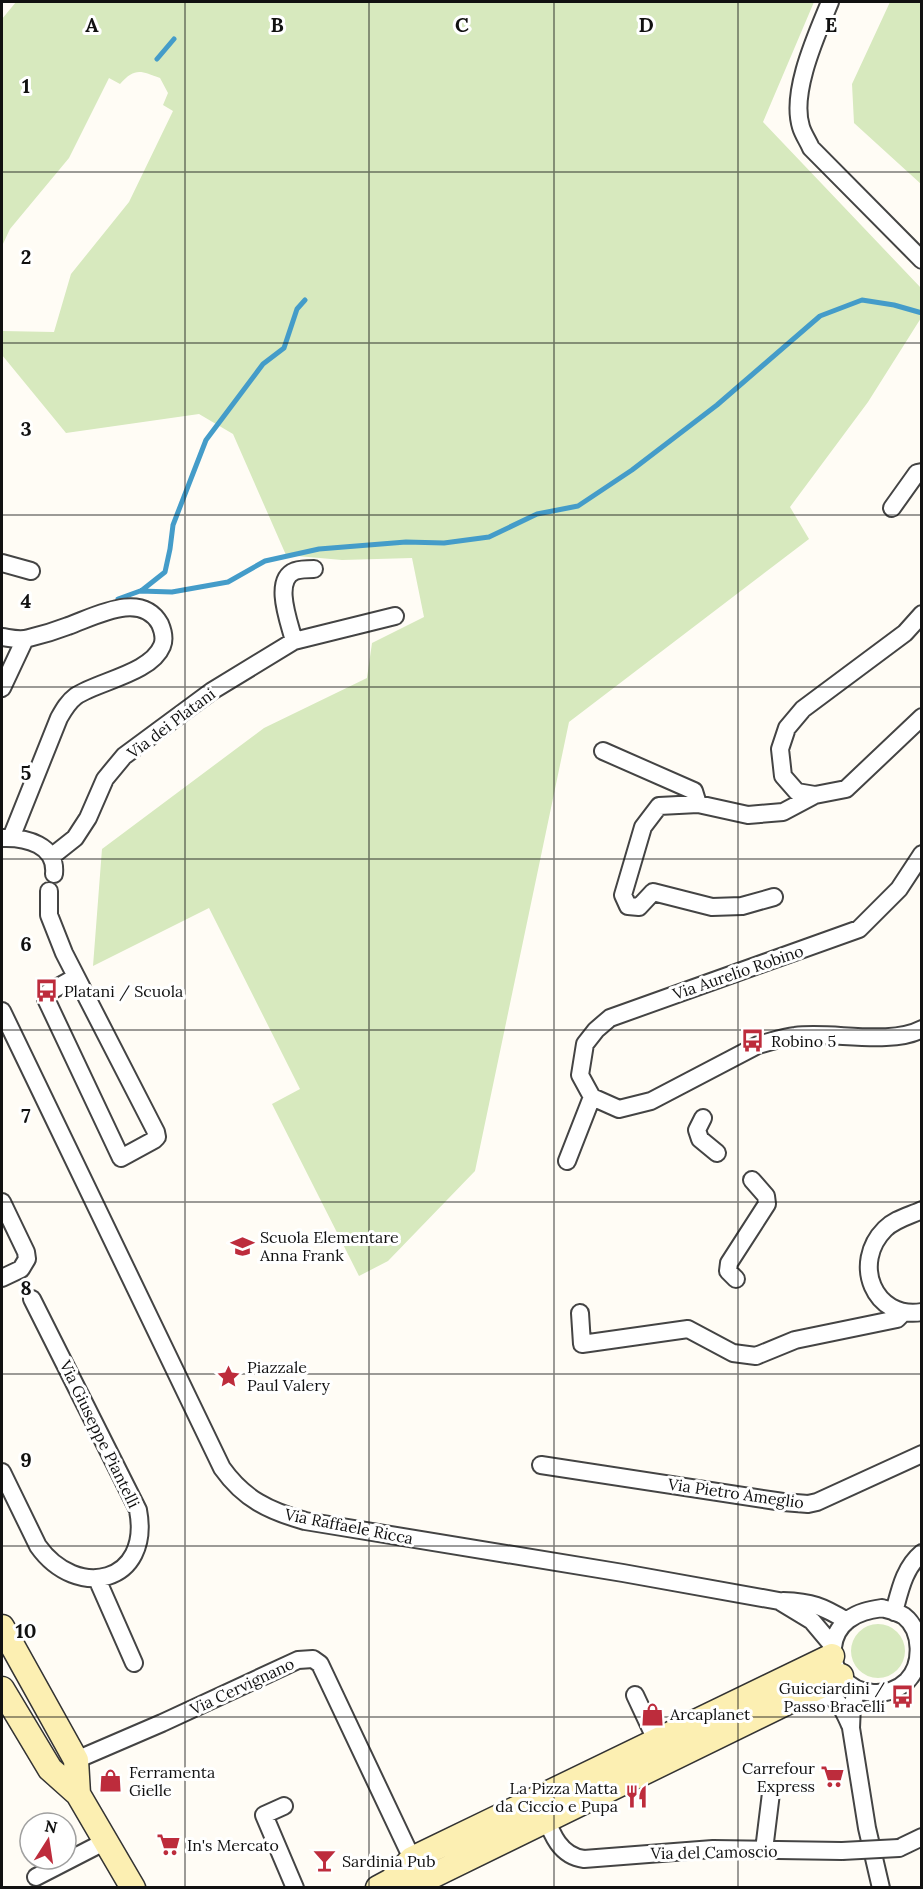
<svg xmlns="http://www.w3.org/2000/svg" width="923" height="1889" viewBox="0 0 923 1889" font-family="Lora,serif">
	<rect width="100%" height="100%" fill="#fffcf5"/>
	<path fill="#d7e9be" d="M16 2H814L763 122 921 288V318L868 402 790 507 809 539 569 722 475 1171 388 1261 359 1276 272 1104 300 1089 209 908 93 966 102 849 264 728 367 678 372 643 424 617 412 558 342 560 286 555 233 434 199 414 66 433 2 355V331L54 332 71 274 129 202 173 111 163 105 168 93 160 78C141 71 135 67 120 84L109 78 69 158 10 229 2 246V19Z
		M890 2H921V184L854 123 852 84Z
		M851 1651a27 27 0 1 1 54 0a27 27 0 1 1-54 0Z"/>
	<g fill="none" stroke-linecap="round" stroke-linejoin="round">
		<path stroke="#449cc9" stroke-width="5" d="M157 59 174 39
			M141 591 165 572 170 549 173 525 206 440 263 364 284 348 297 309 305 300
			M118 599 140 591 172 592 228 582 265 561 319 549 406 542 444 543 489 537 537 514 578 506 632 470 717 405 820 316 862 300 894 305 922 313"/>
		<defs>
			<path id="street" d="M830 2C817 34 790 92 801 127 803 134 808 141 811 148L922 260
				M892 508 917 473 922 472
				M2 563 31 571
				M922 614 905 633 803 709 787 728 780 749 783 776 797 792 815 795 846 789 922 717
				M2 637C10 638 20 641 29 638 42 635 55 631 68 626 94 617 141 590 160 624 163 631 165 639 162 646 151 673 99 681 76 696 68 702 64 709 59 718L11 838
				M294 641 395 616
				M2 688 25 639
				M603 751 694 791 698 804
				M2 838C26 837 57 845 54 874
				M922 854 899 889 859 929 610 1018 596 1030 585 1044 580 1075 592 1097 619 1109 651 1101 758 1045C770 1042 783 1037 795 1036 831 1031 890 1046 922 1029
				M51 857 75 838 88 818 105 779 124 756 212 691 294 641C290 624 272 580 295 571 301 569 308 569 314 569
				M49 891V915L64 953 156 1132 157 1137 154 1140 121 1158 46 999V995L49 992 76 977
				M774 897 742 906 712 907 653 892 639 907 628 906 623 895 643 827 659 806 698 804 748 815 783 812 815 795
				M2 1011 222 1468C244 1499 269 1511 305 1521L623 1573 779 1601 812 1621 833 1646
				M703 1118 697 1130 700 1139 717 1153
				M567 1161 592 1097
				M2 1202 26 1252 27 1259 21 1269 2 1278
				M922 1210C909 1216 895 1219 885 1229 851 1263 874 1320 922 1312
				M736 1279 728 1271 729 1263 767 1204 766 1196 752 1180
				M580 1313 582 1344 688 1329 733 1353 756 1356 795 1340 897 1319 904 1312
				M541 1465 783 1502 808 1504 817 1502 922 1454
				M2 1472 38 1546C77 1601 152 1583 138 1510L32 1299
				M97 1579 134 1663
				M783 1601C812 1602 822 1606 847 1621
				M882 1608C889 1610 898 1612 904 1616 923 1631 923 1665 907 1681 889 1698 857 1697 842 1677 828 1660 830 1634 848 1620 858 1612 870 1610 882 1608Z
				M894 1612C900 1590 904 1568 922 1553
				M857 1691 852 1705 851 1728 867 1828 881 1888
				M806 1694C835 1694 839 1699 850 1725
				M635 1695 657 1742
				M76 1760 162 1723 298 1660 313 1659 320 1664 416 1867
				M284 1806 264 1815 295 1888
				M543 1811C551 1832 559 1856 584 1859L713 1849 842 1851
				M899 1848 922 1837
				M764 1850 771 1793
				M36 1877 106 1841"/>
			<path id="secondary" d="M2 1627 76 1760 78 1794
				M2 1689 50 1769 78 1794 133 1888
				M391 1881H422L841 1676
				M378 1888 391 1881 412 1859 832 1656"/>
		</defs>
		<use href="#street" stroke="#444" stroke-width="20"/>
		<use href="#secondary" stroke="#333" stroke-width="27"/>
		<use href="#street" stroke="#fff" stroke-width="16"/>
		<use href="#secondary" stroke="#fcefb2" stroke-width="24"/>
		<defs>
			<path id="street-bridge" d="M842 1851 899 1848"/>
		</defs>
		<use href="#street-bridge" stroke="#444" stroke-width="20" stroke-linecap="butt"/>
		<use href="#street-bridge" stroke="#fff" stroke-width="16"/>
	</g>
	<path fill="none" stroke="#111" stroke-width="1.5" stroke-opacity="0.55" d="M185 2V1888M369 2V1888M554 2V1888M738 2V1888M2 172H922M2 343H922M2 515H922M2 687H922M2 859H922M2 1030H922M2 1202H922M2 1374H922M2 1546H922M2 1717H922"/>
	<defs>
		<symbol id="bus-bare" viewBox="-9 -9 18 18"><path d="M-5-6H5V4H4V6H2V4H-2V6H-4V4H-5ZM-3.5-4V0h7V-4ZM-3.5 1.2v1.5H-2V1.2ZM2 1.2v1.5H3.5V1.2Z" fill="#bd2c3c" stroke="#fff" stroke-width="2.5" paint-order="stroke"/></symbol>
		<symbol id="school-bare" viewBox="-9 -9 18 18"><path d="M0-5L7-2L0 1L-7-2ZM-4 1L0 2.5L4 1V4Q0 6-4 4Z" fill="#bd2c3c" stroke="#fff" stroke-width="2.5" paint-order="stroke"/></symbol>
		<symbol id="sight-bare" viewBox="-9 -9 18 18"><path d="M0-6L1.8-2.2L6-1.7L2.9 1.2L3.7 5.4L0 3.3L-3.7 5.4L-2.9 1.2L-6-1.7L-1.8-2.2Z" fill="#bd2c3c" stroke="#fff" stroke-width="2.5" paint-order="stroke"/></symbol>
		<symbol id="shop-bare" viewBox="-9 -9 18 18"><path d="M-5-2.5h2.3a2.7 3.5 0 0 1 5.4 0H5L5.5 6h-11ZM-1.5-2.5h3a1.5 2.3 0 0 0-3 0Z" fill="#bd2c3c" stroke="#fff" stroke-width="2.5" paint-order="stroke"/></symbol>
		<symbol id="supermarket-bare" viewBox="-9 -9 18 18"><path d="M-6-5.5h2.5l.6 2H6L4.5 2H-2.5L-4.4-4H-6ZM-1.5 3.2a1.3 1.3 0 1 0 .1 0ZM3 3.2a1.3 1.3 0 1 0 .1 0Z" fill="#bd2c3c" stroke="#fff" stroke-width="2.5" paint-order="stroke"/></symbol>
		<symbol id="restaurant-bare" viewBox="-9 -9 18 18"><path d="M-5-6h1v4h1v-4h1v4h1v-4h1v5L-1.5 .5V6h-2V.5L-5-1ZM5-6V6H3V1.5H1.5Q1.5-4 5-6Z" fill="#bd2c3c" stroke="#fff" stroke-width="2.5" paint-order="stroke"/></symbol>
		<symbol id="bar-bare" viewBox="-9 -9 18 18"><path d="M-6-5H6L.8 .8V4.5H3.5V6h-7V4.5H-.8V.8Z" fill="#bd2c3c" stroke="#fff" stroke-width="2.5" paint-order="stroke"/></symbol>
	</defs>
	<g fill-rule="evenodd">
		<use href="#bus-bare" x="30" y="974" width="33" height="33"/>
		<use href="#bus-bare" x="736" y="1024" width="33" height="33"/>
		<use href="#school-bare" x="226" y="1230" width="33" height="33"/>
		<use href="#sight-bare" x="212" y="1360" width="33" height="33"/>
		<use href="#bus-bare" x="886" y="1680" width="33" height="33"/>
		<use href="#shop-bare" x="636" y="1698" width="33" height="33"/>
		<use href="#supermarket-bare" x="816" y="1760" width="33" height="33"/>
		<use href="#shop-bare" x="94" y="1764" width="33" height="33"/>
		<use href="#restaurant-bare" x="620" y="1780" width="33" height="33"/>
		<use href="#supermarket-bare" x="152" y="1828" width="33" height="33"/>
		<use href="#bar-bare" x="308" y="1844" width="33" height="33"/>
	</g>
	<g text-anchor="middle" dominant-baseline="central" stroke-width="6" stroke-linejoin="round" paint-order="stroke">
		<g font-size="16" fill="#111" stroke="#fff">
			<text transform="translate(171 723) rotate(-37)">Via dei Platani</text>
			<text transform="translate(738 972) rotate(-19)">Via Aurelio Robino</text>
			<text transform="translate(100 1434) rotate(64)">Via Giuseppe Piantelli</text>
			<text transform="translate(736 1493) rotate(8)">Via Pietro Ameglio</text>
			<text transform="translate(349 1526) rotate(11)">Via Raffaele Ricca</text>
			<text transform="translate(242 1686) rotate(-25)">Via Cervignano</text>
			<text transform="translate(714 1852) rotate(-1)">Via del Camoscio</text>
		</g>
		<g font-size="16" fill="#111" stroke="#fff" text-anchor="start">
			<text x="64" y="991">Platani / Scuola</text>
			<text x="771" y="1041">Robino 5</text>
			<text x="260" y="1237">Scuola Elementare<tspan x="260" dy="18">Anna Frank</tspan></text>
			<text x="247" y="1367">Piazzale<tspan x="247" dy="18">Paul Valery</tspan></text>
			<text x="885" y="1688" text-anchor="end">Guicciardini /<tspan x="885" dy="18">Passo Bracelli</tspan></text>
			<text x="670" y="1714">Arcaplanet</text>
			<text x="815" y="1768" text-anchor="end">Carrefour<tspan x="815" dy="18">Express</tspan></text>
			<text x="129" y="1772">Ferramenta<tspan x="129" dy="18">Gielle</tspan></text>
			<text x="618" y="1788" text-anchor="end">La Pizza Matta<tspan x="618" dy="18">da Ciccio e Pupa</tspan></text>
			<text x="187" y="1845">In's Mercato</text>
			<text x="342" y="1861">Sardinia Pub</text>
		</g>
	</g>
	<g font-size="20" text-anchor="middle" font-weight="bold" fill="#111" stroke="#fff" stroke-width="6" stroke-linejoin="round" paint-order="stroke">
		<text x="92" y="32">A</text>
		<text x="277" y="32">B</text>
		<text x="462" y="32">C</text>
		<text x="646" y="32">D</text>
		<text x="831" y="32">E</text>
		<text x="26" y="93">1</text>
		<text x="26" y="264">2</text>
		<text x="26" y="436">3</text>
		<text x="26" y="608">4</text>
		<text x="26" y="780">5</text>
		<text x="26" y="951">6</text>
		<text x="26" y="1123">7</text>
		<text x="26" y="1295">8</text>
		<text x="26" y="1467">9</text>
		<text x="26" y="1638">10</text>
	</g>
	<rect width="923" height="1889" fill="none" stroke="#111111" stroke-width="6"/>
	<g transform="translate(48 1841) rotate(12)"><circle r="28" fill="#ffffff" stroke="#a0a0a0" stroke-width="1.5"/>
	<path d="M0-4.5L10 22L0 15L-10 22Z" fill="#bd2c3c"/>
	<text y="-9" font-size="16" font-weight="bold" text-anchor="middle" fill="#111111">N</text>
	</g>
</svg>
